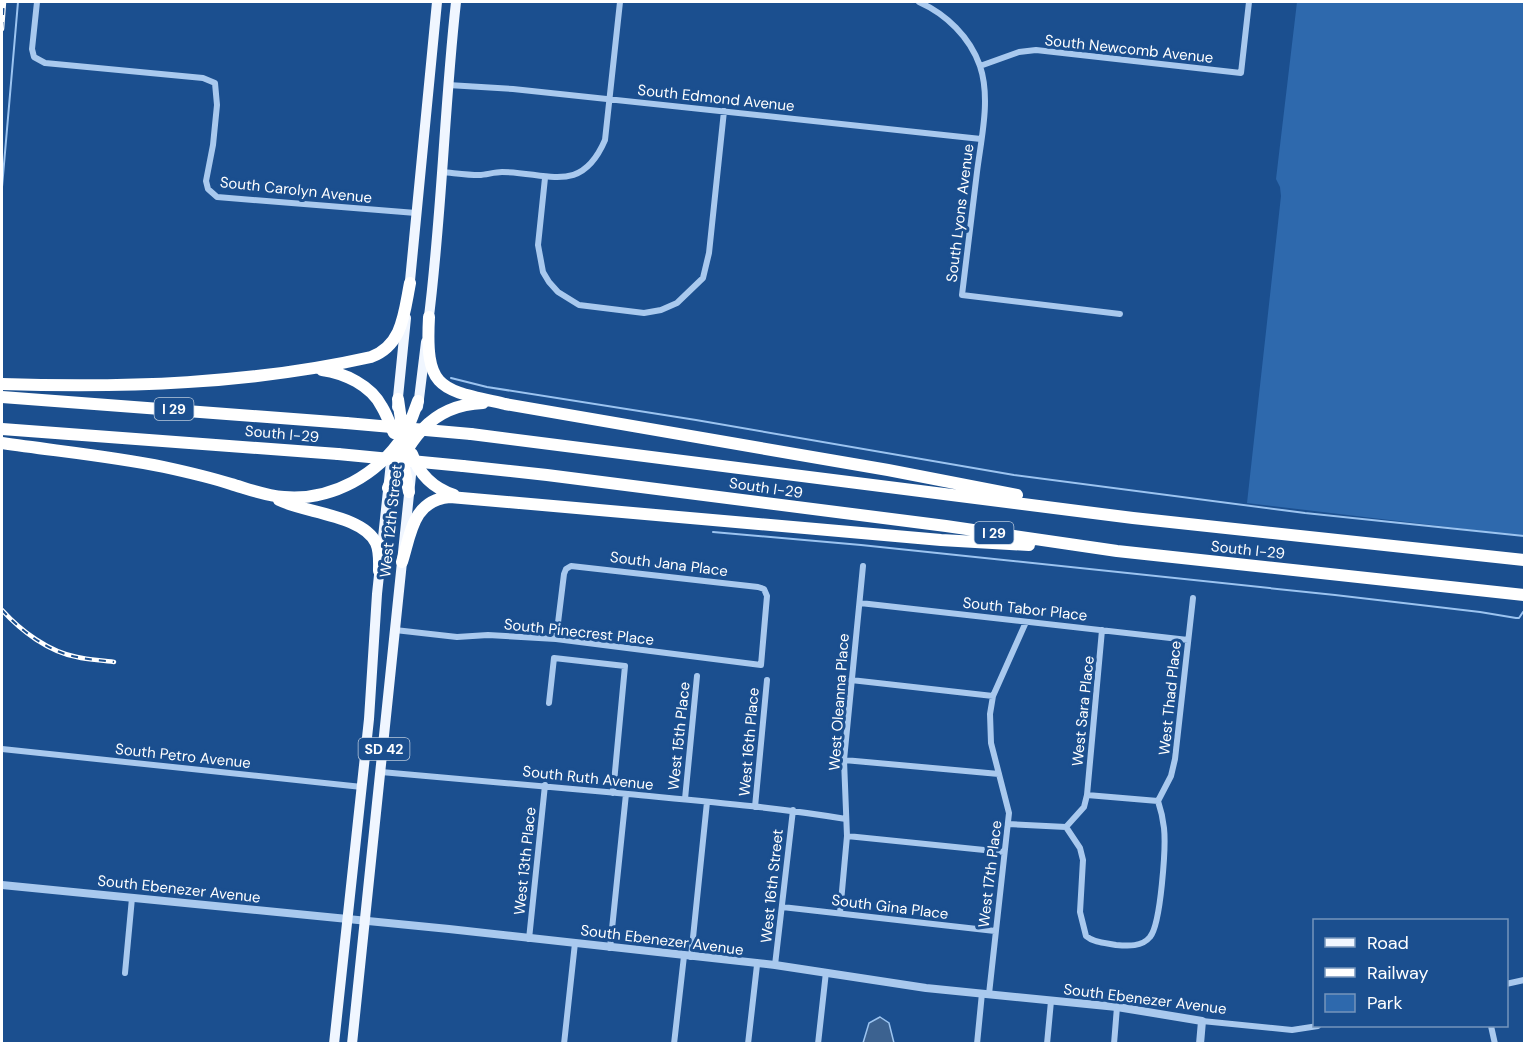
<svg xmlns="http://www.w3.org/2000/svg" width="1526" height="1045" viewBox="0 0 1526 1045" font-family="'DM Sans',sans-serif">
	<rect width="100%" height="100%" fill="#1b4f8f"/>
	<path fill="#2e69ad" d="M1297 2H1524V536L1247 503 1281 196 1280 187 1276 179Z"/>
	<path fill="#3c6290" stroke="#9cc4f0" stroke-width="1.5" d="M880 1017 889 1023 894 1043H863L869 1023Z"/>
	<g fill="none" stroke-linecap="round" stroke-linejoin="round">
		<path stroke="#9cc4f0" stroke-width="2" d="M2 187 18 2
			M451 378 487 387 696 420 1014 475 1305 513 1524 536
			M713 532 861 545 1335 595 1480 612 1516 618H1519L1523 612"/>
		<path stroke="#a9c9ee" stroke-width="6" d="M37 2 32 49 34 57 45 63 203 78 215 83 217 105 213 145 206 181 208 189 217 197 416 213
			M919 2C946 14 970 37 980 66 991 99 981 139 977 172 972 213 967 254 962 295L1120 314
			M980 66 1019 52 1036 50 1241 73 1249 2
			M448 85 513 89 981 139
			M442 172C454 173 467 175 479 175 486 175 494 172 502 172 547 172 581 196 605 140L620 2
			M545 178 538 245 543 272 549 282 558 292 579 305 644 313 661 310 677 303 703 278 709 253 724 111
			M860 603 1188 640
			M395 630 457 637 488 635 556 639 761 665 767 596 764 589 758 587 571 566 566 569 564 574 556 639
			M851 680 993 696
			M549 703 554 658 625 666 613 793
			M2 749 362 787
			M844 760 999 774
			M381 772C464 779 546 786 628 794 701 801 774 807 846 819
			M1087 795 1102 630
			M685 799 697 676
			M755 807 767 680
			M1008 824 1066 827 1084 807 1087 795 1158 801
			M1066 827 1080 848 1083 860 1080 912 1086 936C1094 943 1106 943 1116 945 1128 946 1142 947 1150 937 1161 924 1166 846 1164 828 1163 819 1161 810 1158 801L1171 776 1175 759 1193 598
			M847 836 1004 852
			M782 907 995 931
			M840 913 847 836 844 760 863 566
			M529 939 545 785
			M610 948 626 794
			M691 957 707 802
			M775 965 793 810
			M125 973 132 898
			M1506 984 1524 980
			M989 994 1009 813 991 743 990 714 993 696 1026 622
			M1202 1021 1292 1030 1318 1026
			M1491 1026 1495 1044
			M564 1044 575 943
			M674 1044 684 956
			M748 1044 757 965
			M818 1044 826 972
			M977 1044 982 993
			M1047 1044 1051 1001
			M1114 1044 1117 1007"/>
		<path stroke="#a9c9ee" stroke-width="8" d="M2 885 449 929 775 965 926 988 1117 1007 1202 1021 1200 1044"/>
		<path stroke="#f0f6ff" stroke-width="10" d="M409 291 437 2
			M428 324C442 217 444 109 456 2
			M397 407 406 318
			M418 407 426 342
			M334 1044 369 719 377 594 392 453
			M352 1044 413 456"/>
		<path stroke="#fff" stroke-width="12" d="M429 317C425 391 440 389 505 404L888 470 1017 495
			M322 370C344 373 371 385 382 407 387 415 390 425 394 433
			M2 384C125 388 251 384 371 357 403 345 404 313 410 283
			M2 397 346 423
			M398 399 401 420 406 435
			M2 429 338 454
			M471 434 1133 518 1524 560
			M2 443C56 451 111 456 164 467 187 472 209 477 231 484 248 489 266 496 284 497 332 501 378 475 404 435 410 425 414 412 418 401
			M401 453 409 492
			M412 454C419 474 433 488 454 495
			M463 466 547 475 946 526 1117 551 1524 595
			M388 488C408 443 428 405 483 403
			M279 500C305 513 363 515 376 543 380 552 379 562 379 571
			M402 562C411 533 413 500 450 497L941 540 1029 545"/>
		<defs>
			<path id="rail" d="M2 29 4 2
				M2 610C21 631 49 652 77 657 89 660 102 660 114 662"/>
		</defs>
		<use href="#rail" stroke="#fff" stroke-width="4.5"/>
		<use href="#rail" stroke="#1b4f8f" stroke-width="2" stroke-dasharray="7" stroke-linecap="butt"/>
		<path stroke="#fff" stroke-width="12" d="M346 423 471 434
			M338 454 463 466"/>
	</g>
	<g text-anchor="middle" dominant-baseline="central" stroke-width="6" stroke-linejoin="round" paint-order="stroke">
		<g fill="#1b4f8f" stroke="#bbcadd" stroke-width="1.5">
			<rect x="154.5" y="398" width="39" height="22" rx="4.5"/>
			<rect x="974.5" y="522" width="39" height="22" rx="4.5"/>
			<rect x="358.5" y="738" width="51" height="22" rx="4.5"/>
		</g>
		<g font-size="14" font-weight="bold" fill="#fff">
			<text x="174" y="409">I 29</text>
			<text x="994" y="533">I 29</text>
			<text x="384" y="749">SD 42</text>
		</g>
		<g font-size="15" fill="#fff" stroke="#1b4f8f">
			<text transform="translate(1129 49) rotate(6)">South Newcomb Avenue</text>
			<text transform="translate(716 98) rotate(6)">South Edmond Avenue</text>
			<text transform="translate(296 190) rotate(6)">South Carolyn Avenue</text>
			<text transform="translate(960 213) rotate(-83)">South Lyons Avenue</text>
			<text transform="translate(282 434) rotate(5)">South I-29</text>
			<text transform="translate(766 488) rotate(8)">South I-29</text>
			<text transform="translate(391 521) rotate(-84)">West 12th Street</text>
			<text transform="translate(1248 550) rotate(6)">South I-29</text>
			<text transform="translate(669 564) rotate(7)">South Jana Place</text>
			<text transform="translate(1025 609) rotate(6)">South Tabor Place</text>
			<text transform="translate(579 632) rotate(6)">South Pinecrest Place</text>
			<text transform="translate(1170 698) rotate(-84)">West Thad Place</text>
			<text transform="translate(839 702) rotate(-86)">West Oleanna Place</text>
			<text transform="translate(1083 711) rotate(-84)">West Sara Place</text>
			<text transform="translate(679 736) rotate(-84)">West 15th Place</text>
			<text transform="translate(749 742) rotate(-85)">West 16th Place</text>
			<text transform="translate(183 756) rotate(6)">South Petro Avenue</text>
			<text transform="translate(588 778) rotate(6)">South Ruth Avenue</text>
			<text transform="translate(525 861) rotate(-84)">West 13th Place</text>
			<text transform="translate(990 874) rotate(-83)">West 17th Place</text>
			<text transform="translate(772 886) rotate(-84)">West 16th Street</text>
			<text transform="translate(179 889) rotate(6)">South Ebenezer Avenue</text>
			<text transform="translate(890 907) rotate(7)">South Gina Place</text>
			<text transform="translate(662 940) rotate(7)">South Ebenezer Avenue</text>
			<text transform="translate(1145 999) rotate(7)">South Ebenezer Avenue</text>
		</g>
	</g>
	<rect width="1526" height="1045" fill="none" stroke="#ffffff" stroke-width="6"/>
	<rect x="1313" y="919" width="195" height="108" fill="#1b4f8f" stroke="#7695bc" stroke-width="1.5"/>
	<rect x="1325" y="938" width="30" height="9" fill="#f0f6ff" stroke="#7695bc" stroke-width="1.5"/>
	<text x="1367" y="949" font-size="18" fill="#ffffff">Road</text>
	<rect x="1325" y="968" width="30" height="9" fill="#ffffff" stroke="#7695bc" stroke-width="1.5"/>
	<text x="1367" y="979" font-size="18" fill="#ffffff">Railway</text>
	<rect x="1325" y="994" width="30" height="18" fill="#2e69ad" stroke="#7695bc" stroke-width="1.5"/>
	<text x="1367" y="1009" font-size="18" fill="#ffffff">Park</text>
</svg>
